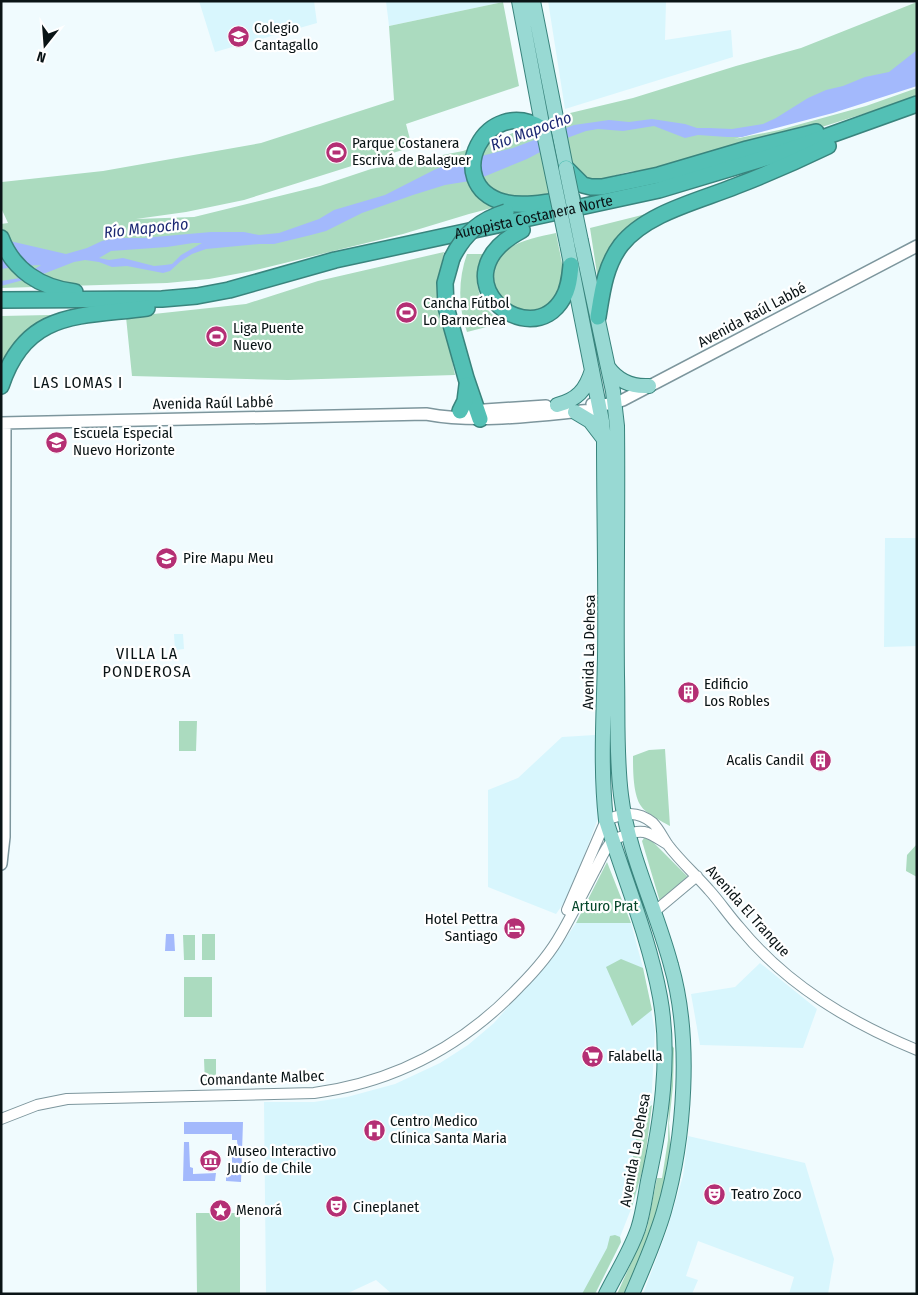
<svg xmlns="http://www.w3.org/2000/svg" width="918" height="1295" viewBox="0 0 918 1295" font-family="'Fira Sans Condensed',sans-serif">
	<rect width="100%" height="100%" fill="#f0fbfe"/>
	<path fill="#d8f6fd" d="M199 1H314L317 23 215 52Z
		M386 1H503V2L389 26Z
		M548 1H666L665 40 731 30 733 57 565 109Z
		M885 538H917V646L884 647Z
		M174 634H183L184 649 175 650Z
		M595 735 600 813 570 894 556 914 488 887V790L518 778 562 737Z
		M576 923H631L643 968 655 1031 650 1127 640 1182 635 1199 620 1237 621 1242 595 1294H392L376 1280 346 1294H266L264 1102H314L347 1097 395 1084 440 1063 468 1045 494 1023 559 948Z
		M760 963 817 1009 803 1048 700 1045 691 994 735 987Z
		M688 1136 805 1163 834 1259 828 1294H789L794 1277 698 1241 686 1276 698 1280 692 1294H643L667 1230 683 1176Z"/>
	<path fill="#abdbbf" d="M503 2 519 86 406 124 412 147 244 200 186 212 136 219 194 217 320 186 371 169 463 151 566 114 633 98 736 66 801 48 917 2V85L734 139 779 130 866 106 917 88V97L825 126 767 139 670 167 628 172 469 214 403 234 252 271 209 279 167 283 1 288V224L8 223 2 210V182L103 171 261 143 394 100 389 26Z
		M666 209 639 227 599 287 590 228Z
		M556 233 563 268V277L560 292 541 311 517 312C512 307 504 302 500 297 495 291 494 282 494 275 495 244 532 238 556 233Z
		M444 252 440 272 439 296 455 375 288 380 132 376 126 317 246 304 318 281Z
		M467 254H484C474 271 475 294 488 310 492 315 498 318 502 323L467 332C458 307 458 279 467 254Z
		M50 315 51 320 7 365 1 360V316Z
		M179 721H197L196 751H179Z
		M665 749 670 826C663 822 645 813 641 806 633 795 633 769 633 756L649 750Z
		M648 837 688 877 660 902 642 841 644 838Z
		M917 844V877L906 871 907 855Z
		M607 862 631 923H576Z
		M202 934H215V960H202Z
		M183 935H195V960H184Z
		M621 959 643 968 652 1010 632 1026 606 967Z
		M184 977H212V1017H184Z
		M670 1044 674 1048 673 1086 669 1123 671 1156 656 1218 626 1294H617L647 1228 657 1178H662L668 1140Z
		M204 1059H216V1084H205Z
		M652 1105 644 1165 631 1210 622 1206C625 1192 629 1178 632 1163 635 1149 638 1113 652 1105Z
		M196 1213H240V1294H197Z
		M615 1235 620 1237 621 1242 595 1294H582L607 1248 610 1236Z"/>
	<path fill="#a3b9fc" fill-rule="evenodd" d="M917 50V86L833 113 742 137H727L698 135 685 138 654 126 623 131 598 129 586 131 567 138 527 159 476 180 445 185 413 195 362 213 326 231 311 235 274 244H259L206 249 192 254 181 261 170 271 163 273 127 266 112 267 99 262 85 260 74 262 38 276 1 286V281L20 278 41 265 21 266 1 269V239L66 254 87 248 102 241 115 238H143L211 232H244L259 235 279 233 319 219 334 210 385 195 434 170 446 165 513 148 574 125 609 120 629 122 652 119 685 124 697 128H709L732 129 763 124 776 118 808 98 826 90 843 86 865 77 889 72ZM193 243H202L181 255 172 264 165 265 154 266 123 258 109 260 99 258 111 251 167 247Z
		M166 934H174L175 951H165Z
		M184 1122H243L241 1182 226 1181V1173H232V1152H238L237 1140H232V1134H184Z
		M184 1142H189L190 1167 193 1168V1174L216 1173 215 1181H183Z"/>
	<g fill="none" stroke-linecap="round" stroke-linejoin="round">
		<defs>
			<path id="tertiary" d="M567 910 606 820C624 813 637 810 653 823 659 829 663 838 668 845 680 861 696 875 709 890 720 902 729 916 740 928 787 985 849 1022 917 1050
				M654 912 697 876
				M1 1119 37 1105 67 1099 314 1093C394 1082 463 1046 519 987 535 971 550 954 561 934 573 913 584 891 595 870 600 861 605 848 612 841 615 839 619 837 623 836 644 827 649 833 667 844"/>
			<path id="secondary" d="M592 404C603 406 613 404 623 400L917 246
				M470 411 546 406
				M1 423 426 414C480 424 538 415 593 410L599 406
				M1 864 4 837 5 423"/>
			<path id="primary" d="M519 1 543 129
				M533 1 566 168
				M581 241 613 391 617 426C618 509 616 592 617 675 618 715 616 755 621 795 628 854 656 908 671 965 692 1038 685 1138 664 1211 656 1239 644 1266 632 1294
				M567 244 602 421 604 441C604 513 606 585 605 657 604 711 600 766 606 820 624 878 649 937 660 997 671 1057 661 1122 648 1181 645 1197 643 1214 638 1229 630 1252 617 1272 606 1294
				M608 367C618 381 632 387 649 386
				M557 405C577 400 586 390 592 370
				M575 412 590 421 603 438"/>
			<g id="motorway">
				<path d="M543 129C485 93 441 184 503 202 524 208 550 201 572 199"/>
				<path d="M566 168 583 185 591 187H602L659 175 747 149 816 132"/>
				<path d="M522 230C433 277 530 356 563 298 569 288 570 276 571 265"/>
				<path d="M1 238C13 270 41 288 75 292"/>
				<path d="M452 258 445 283 446 307 466 378 480 419"/>
				<path id="s1" d="M1 300 162 299 197 296 229 290 335 260 659 190 772 156 917 104"/>
				<path d="M598 317C602 292 605 266 621 245 646 213 699 201 736 186 767 174 797 161 828 146"/>
				<path d="M1 386C26 309 81 317 147 308"/>
				<path d="M460 411 465 401 467 385"/>
			</g>
		</defs>
		<use href="#tertiary" stroke="#7d969d" stroke-width="12"/>
		<use href="#secondary" stroke="#7d969d" stroke-width="14"/>
		<use href="#primary" stroke="#39847d" stroke-width="16"/>
		<use href="#motorway" stroke="#39847d" stroke-width="18"/>
		<use href="#tertiary" stroke="#fff" stroke-width="10"/>
		<use href="#secondary" stroke="#fff" stroke-width="11"/>
		<use href="#primary" stroke="#98d9d3" stroke-width="14"/>
		<use href="#motorway" stroke="#53c0b5" stroke-width="15"/>
		<defs>
			<path id="primary-bridge" d="M543 129 567 244
				M566 168 581 241"/>
			<path id="motorway-bridge" d="M452 258C464 234 480 220 506 212"/>
		</defs>
		<use href="#primary-bridge" stroke="#39847d" stroke-width="16" stroke-linecap="butt"/>
		<use href="#motorway-bridge" stroke="#39847d" stroke-width="18" stroke-linecap="butt"/>
		<use href="#primary-bridge" stroke="#98d9d3" stroke-width="14"/>
		<use href="#motorway-bridge" stroke="#53c0b5" stroke-width="15"/>
	</g>
	<defs>
		<symbol id="school-disc" viewBox="-11 -11 22 22"><circle r="9.5" fill="#b42f74" stroke="#fff"/><path d="M0-5L7-2L0 1L-7-2ZM-4 1L0 2.5L4 1V4Q0 6-4 4Z" fill="#fff"/></symbol>
		<symbol id="stadium-disc" viewBox="-11 -11 22 22"><circle r="9.5" fill="#b42f74" stroke="#fff"/><path d="M0-5a6.5 5 0 1 0 0 10a6.5 5 0 1 0 0-10ZM-3.5-1.8h7v3.6h-7Z" fill="#fff"/></symbol>
		<symbol id="building-disc" viewBox="-11 -11 22 22"><circle r="9.5" fill="#b42f74" stroke="#fff"/><path d="M-4-6H4V6H1V3H-1V6H-4ZM-2.5-4.3h1.7v1.8h-1.7ZM.8-4.3h1.7v1.8H.8ZM-2.5-1h1.7V.8h-1.7ZM.8-1h1.7V.8H.8Z" fill="#fff"/></symbol>
		<symbol id="hotel-disc" viewBox="-11 -11 22 22"><circle r="9.5" fill="#b42f74" stroke="#fff"/><path d="M-6-4.5h1.5V1H6V5H4.5V3h-9V5H-6ZM-4 0a1.8 1.8 0 1 1 3.6 0ZM.5 0V-2.5h3Q6-2.5 6 0Z" fill="#fff"/></symbol>
		<symbol id="supermarket-disc" viewBox="-11 -11 22 22"><circle r="9.5" fill="#b42f74" stroke="#fff"/><path d="M-6-5.5h2.5l.6 2H6L4.5 2H-2.5L-4.4-4H-6ZM-1.5 3.2a1.3 1.3 0 1 0 .1 0ZM3 3.2a1.3 1.3 0 1 0 .1 0Z" fill="#fff"/></symbol>
		<symbol id="hospital-disc" viewBox="-11 -11 22 22"><circle r="9.5" fill="#b42f74" stroke="#fff"/><path d="M-5-5h3v3.5h4V-5h3V5h-3V1.5h-4V5h-3Z" fill="#fff"/></symbol>
		<symbol id="museum-disc" viewBox="-11 -11 22 22"><circle r="9.5" fill="#b42f74" stroke="#fff"/><path d="M0-6L6-3V-2H-6V-3ZM-5-1h2V3h-2ZM-1-1h2V3h-2ZM3-1h2V3H3ZM-6 4H6V6H-6Z" fill="#fff"/></symbol>
		<symbol id="theatre-disc" viewBox="-11 -11 22 22"><circle r="9.5" fill="#b42f74" stroke="#fff"/><path d="M-5-5.5Q0-4 5-5.5V0Q5 5 0 6Q-5 5-5 0ZM-3.3-2.5H-1v1.5H-3.3ZM1-2.5H3.3v1.5H1ZM-2.8 1Q0 5.5 2.8 1Z" fill="#fff"/></symbol>
		<symbol id="sight-disc" viewBox="-11 -11 22 22"><circle r="9.5" fill="#b42f74" stroke="#fff"/><path d="M0-6L1.8-2.2L6-1.7L2.9 1.2L3.7 5.4L0 3.3L-3.7 5.4L-2.9 1.2L-6-1.7L-1.8-2.2Z" fill="#fff"/></symbol>
	</defs>
	<g fill-rule="evenodd">
		<use href="#school-disc" x="226" y="24" width="25" height="25"/>
		<use href="#stadium-disc" x="324" y="140" width="25" height="25"/>
		<use href="#stadium-disc" x="394" y="300" width="25" height="25"/>
		<use href="#stadium-disc" x="204" y="324" width="25" height="25"/>
		<use href="#school-disc" x="44" y="430" width="25" height="25"/>
		<use href="#school-disc" x="154" y="546" width="25" height="25"/>
		<use href="#building-disc" x="676" y="680" width="25" height="25"/>
		<use href="#building-disc" x="808" y="748" width="25" height="25"/>
		<use href="#hotel-disc" x="502" y="916" width="25" height="25"/>
		<use href="#supermarket-disc" x="580" y="1044" width="25" height="25"/>
		<use href="#hospital-disc" x="362" y="1118" width="25" height="25"/>
		<use href="#museum-disc" x="198" y="1148" width="25" height="25"/>
		<use href="#theatre-disc" x="702" y="1182" width="25" height="25"/>
		<use href="#theatre-disc" x="324" y="1194" width="25" height="25"/>
		<use href="#sight-disc" x="208" y="1198" width="25" height="25"/>
	</g>
	<g text-anchor="middle" dominant-baseline="central" stroke-width="4.5" stroke-linejoin="round" paint-order="stroke">
		<g font-size="15" fill="#0a1416" stroke="#fff" text-anchor="start">
			<text x="254" y="28">Colegio<tspan x="254" dy="17">Cantagallo</tspan></text>
			<text x="352" y="143">Parque Costanera<tspan x="352" dy="17">Escrivá de Balaguer</tspan></text>
			<text x="423" y="303">Cancha Fútbol<tspan x="423" dy="17">Lo Barnechea</tspan></text>
			<text x="233" y="328">Liga Puente<tspan x="233" dy="17">Nuevo</tspan></text>
			<text x="73" y="433">Escuela Especial<tspan x="73" dy="17">Nuevo Horizonte</tspan></text>
			<text x="183" y="558">Pire Mapu Meu</text>
			<text x="704" y="684">Edificio<tspan x="704" dy="17">Los Robles</tspan></text>
			<text x="804" y="760" text-anchor="end">Acalis Candil</text>
			<text x="498" y="919" text-anchor="end">Hotel Pettra<tspan x="498" dy="17">Santiago</tspan></text>
			<text x="608" y="1056">Falabella</text>
			<text x="390" y="1121">Centro Medico<tspan x="390" dy="17">Clínica Santa Maria</tspan></text>
			<text x="227" y="1151">Museo Interactivo<tspan x="227" dy="17">Judío de Chile</tspan></text>
			<text x="731" y="1194">Teatro Zoco</text>
			<text x="353" y="1207">Cineplanet</text>
			<text x="236" y="1210">Menorá</text>
		</g>
		<g font-size="15" fill="#0a1416" stroke="#fff">
			<text stroke="none"><textPath href="#s1" startOffset="542">Autopista Costanera Norte</textPath></text>
			<text transform="translate(752 315) rotate(-28)">Avenida Raúl Labbé</text>
			<text transform="translate(213 403) rotate(-1)">Avenida Raúl Labbé</text>
			<text transform="translate(589 652) rotate(-89)">Avenida La Dehesa</text>
			<text transform="translate(748 911) rotate(48)">Avenida El Tranque</text>
			<text transform="translate(262 1078) rotate(-2)">Comandante Malbec</text>
			<text transform="translate(635 1150) rotate(-80)">Avenida La Dehesa</text>
		</g>
		<g font-size="15" fill="#06472b" stroke="#fff">
			<text x="605" y="906">Arturo Prat</text>
		</g>
		<g font-size="16" font-style="italic" fill="#1b2873" stroke="#fff">
			<text transform="translate(531 131) rotate(-20)">Río Mapocho</text>
			<text transform="translate(146 228) rotate(-6)">Río Mapocho</text>
		</g>
		<g font-size="16" letter-spacing="1" fill="#0a1416" stroke="#fff">
			<text x="78" y="382">LAS LOMAS I</text>
			<text x="147" y="653">VILLA LA<tspan x="147" dy="18">PONDEROSA</tspan></text>
		</g>
	</g>
	<rect width="918" height="1295" fill="none" stroke="#0a1416" stroke-width="5"/>
	<g transform="translate(45 45) rotate(197)" stroke="#ffffff" stroke-width="4" paint-order="stroke">
	<path d="M0-4L9 19L0 12L-9 19Z" fill="#0a1416"/>
	<text y="-8" font-size="14" font-weight="bold" text-anchor="middle" fill="#0a1416">N</text>
	</g>
</svg>
